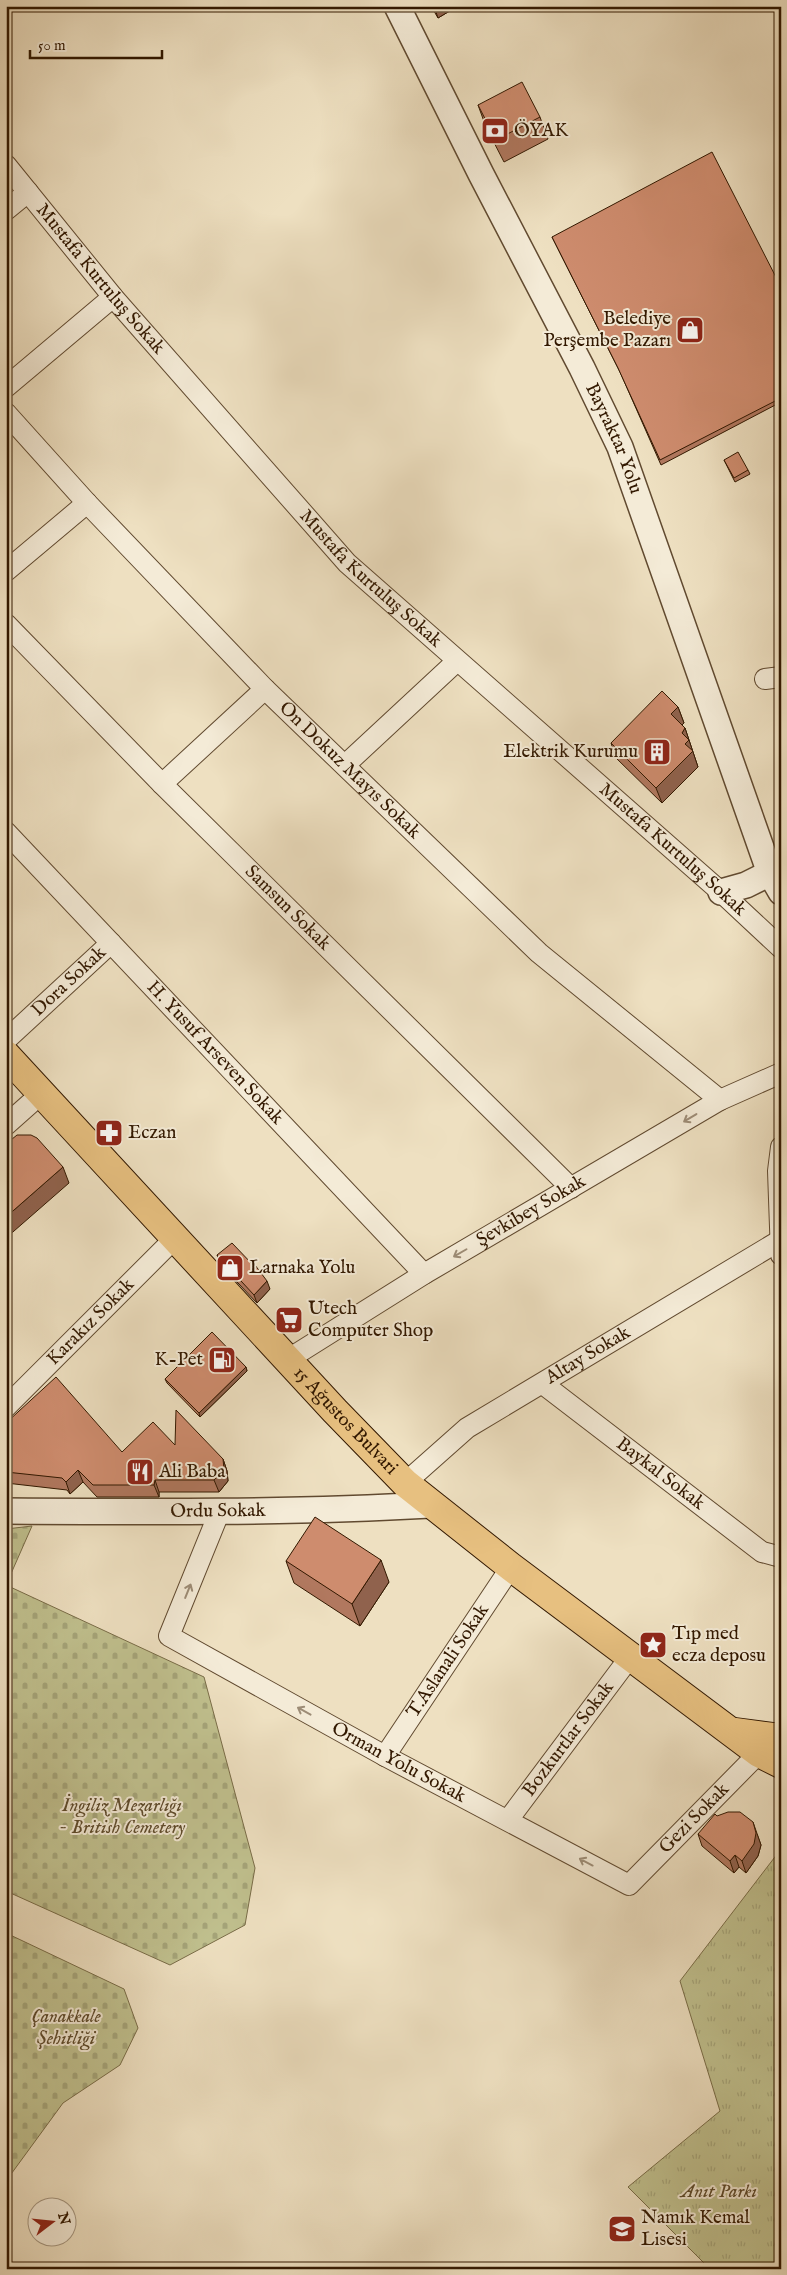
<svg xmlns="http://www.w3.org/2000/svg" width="787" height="2275" viewBox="0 0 787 2275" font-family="'IM FELL English',serif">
	<defs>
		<pattern id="grass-tufts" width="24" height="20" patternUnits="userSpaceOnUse" patternTransform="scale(1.25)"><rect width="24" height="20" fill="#c0c08e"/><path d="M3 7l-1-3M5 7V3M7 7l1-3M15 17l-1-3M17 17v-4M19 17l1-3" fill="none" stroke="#a5a479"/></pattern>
		<pattern id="cemetery-stones" width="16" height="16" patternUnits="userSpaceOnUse" patternTransform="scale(1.25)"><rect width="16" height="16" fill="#c0c08e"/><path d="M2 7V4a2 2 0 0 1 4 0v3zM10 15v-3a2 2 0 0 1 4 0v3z" fill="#a5a479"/></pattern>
	</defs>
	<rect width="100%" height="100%" fill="#eee0c1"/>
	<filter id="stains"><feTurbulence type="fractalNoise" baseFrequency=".004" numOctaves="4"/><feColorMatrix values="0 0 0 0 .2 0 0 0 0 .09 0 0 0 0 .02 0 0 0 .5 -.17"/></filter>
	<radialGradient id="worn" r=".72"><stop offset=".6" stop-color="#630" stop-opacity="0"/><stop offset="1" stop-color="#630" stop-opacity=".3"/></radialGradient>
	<path fill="url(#grass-tufts)" stroke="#796c47" d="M781 1849V2269H710L628 2187 720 2111 680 1981Z"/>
	<path fill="url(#cemetery-stones)" stroke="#796c47" d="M32 1526 6 1585V1529Z
		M6 1585 204 1677 255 1868 245 1925 170 1965 6 1891Z
		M6 1933 124 1989 138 2028 120 2065 63 2103 6 2181Z"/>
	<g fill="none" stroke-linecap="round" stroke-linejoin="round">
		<defs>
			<g id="minor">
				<path id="s1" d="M6 165 113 297 347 563 721 892 781 948"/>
				<path d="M6 210 28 192"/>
				<path d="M6 387 113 297"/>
				<path id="s2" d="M6 413 87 503 265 689 539 953 720 1100"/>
				<path d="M6 571 87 503"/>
				<path id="s3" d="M6 624 162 784 571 1188"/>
				<path d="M765 679 781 677"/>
				<path d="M345 765 457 661"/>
				<path d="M162 784 265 689"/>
				<path id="s4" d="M6 832 424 1274"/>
				<path id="s5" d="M6 1040 111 943"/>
				<path d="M6 1125 42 1093"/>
				<path d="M781 1255 778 1171 781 1147"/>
				<path id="s6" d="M287 1360 424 1274 720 1100 781 1073"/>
				<path id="s7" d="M543 1384 762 1552 781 1557"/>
				<path id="s8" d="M6 1407 175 1238"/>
				<path id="s9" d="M405 1483 467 1428 779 1241"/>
				<path id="s10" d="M219 1513 169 1636 385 1756 629 1885 759 1753"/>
				<path id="s11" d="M385 1756 511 1567"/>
				<path id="s12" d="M508 1820 630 1657"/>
			</g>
			<g id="tertiary">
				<path id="s13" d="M397 6 481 174 582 368 620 447 770 873 781 892"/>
				<path d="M721 892 746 885 770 873"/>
				<path id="s14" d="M6 1511C148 1512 289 1513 430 1505"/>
			</g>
			<g id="primary">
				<path id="s15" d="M6 1055 335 1411 405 1483 511 1567 759 1753 781 1764"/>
				<path d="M735 1732 781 1738"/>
			</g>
		</defs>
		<use href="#minor" stroke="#614a30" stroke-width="22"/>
		<use href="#tertiary" stroke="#614a30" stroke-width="28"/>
		<use href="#primary" stroke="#321800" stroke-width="30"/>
		<use href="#minor" stroke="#f4ebd7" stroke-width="20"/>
		<use href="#tertiary" stroke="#f4ebd7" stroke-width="25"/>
		<use href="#primary" stroke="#e7c080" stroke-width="28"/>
	</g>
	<path fill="#b1785f" stroke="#321800" d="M431 6H458L438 18Z
		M478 105 540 117 548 139 504 162 486 127Z
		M552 237 781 287V402L661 465 620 372Z
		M724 460 748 470 750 474 735 482Z
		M678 707 684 723 682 725 685 728 698 767 662 803 616 758 611 743Z
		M217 1255 270 1289 257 1303 220 1264Z
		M246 1367 247 1371 200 1417 167 1383 165 1379Z
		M6 1423 122 1452 175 1445 223 1459 227 1471 228 1481 219 1492H159V1497H97L83 1482 70 1494 67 1490 6 1483Z
		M286 1561 389 1582 360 1626 294 1583Z
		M698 1834H757L761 1845 758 1856 746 1873 739 1867 734 1873 702 1846Z"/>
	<path fill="#90624d" stroke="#321800" d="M434 6H458L438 18Z
		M678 707 684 723 677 730 671 714Z
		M685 728 698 767 662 803 656 788 682 733Z
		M63 1167 69 1183 6 1238V1217Z
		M267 1281 270 1289 257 1303 254 1295Z
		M246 1367 247 1371 200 1417 199 1413Z
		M223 1459 227 1471 228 1481 219 1492 214 1480Z
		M78 1470 83 1482 70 1494 66 1482Z
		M155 1480 159 1492V1497L154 1485Z
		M381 1560 389 1582 360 1626 352 1604Z
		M753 1822 761 1845 758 1856 746 1873 742 1861Z
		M735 1855 739 1867 734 1873 730 1861Z"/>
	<path fill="#ce8c6e" stroke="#321800" d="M522 82 540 117 496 140 478 105Z
		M712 152 781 287V398L660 460 618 368 552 237Z
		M738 452 748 470 734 478 724 460Z
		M662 691 678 707 671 714 685 728 682 733 689 740 685 744 693 751 656 788 611 743Z
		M17 1135H31L37 1138 63 1167 6 1217V1165L7 1164H6V1144Z
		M232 1243 254 1266 255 1265 267 1281 254 1295 217 1255Z
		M212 1332 246 1367 199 1413 165 1379Z
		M56 1377 122 1452 153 1422 175 1445 176 1410 223 1459 224 1469 214 1480H155L154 1485H93L78 1470 66 1482 62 1478 6 1472V1423Z
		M315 1517 381 1560 352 1604 286 1561Z
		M728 1812H740L753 1822 756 1833 754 1844 742 1861 735 1855 730 1861 698 1834 715 1814 717 1816Z"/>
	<defs><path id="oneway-shaft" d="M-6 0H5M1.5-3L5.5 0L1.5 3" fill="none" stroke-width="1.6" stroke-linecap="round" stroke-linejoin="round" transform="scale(1.25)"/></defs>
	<g stroke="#9d8c76">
		<use href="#oneway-shaft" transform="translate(690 1118) rotate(149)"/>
		<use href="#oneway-shaft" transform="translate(460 1253) rotate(150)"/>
		<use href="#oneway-shaft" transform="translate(188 1591) rotate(-68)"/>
		<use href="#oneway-shaft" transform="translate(304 1711) rotate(-151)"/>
		<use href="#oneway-shaft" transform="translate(586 1862) rotate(-152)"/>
	</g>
	<defs>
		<symbol id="bank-square" viewBox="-11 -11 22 22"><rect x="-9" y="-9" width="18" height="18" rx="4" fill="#8f2418" stroke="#f4ebd7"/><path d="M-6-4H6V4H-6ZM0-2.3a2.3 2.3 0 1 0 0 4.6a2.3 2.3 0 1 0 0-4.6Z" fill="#fff"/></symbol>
		<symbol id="shop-square" viewBox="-11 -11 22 22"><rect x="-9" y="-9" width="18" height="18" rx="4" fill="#8f2418" stroke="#f4ebd7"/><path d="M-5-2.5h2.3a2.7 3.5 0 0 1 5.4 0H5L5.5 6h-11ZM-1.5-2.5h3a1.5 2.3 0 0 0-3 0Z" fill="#fff"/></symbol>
		<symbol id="building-square" viewBox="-11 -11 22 22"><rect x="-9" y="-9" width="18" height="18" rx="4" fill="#8f2418" stroke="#f4ebd7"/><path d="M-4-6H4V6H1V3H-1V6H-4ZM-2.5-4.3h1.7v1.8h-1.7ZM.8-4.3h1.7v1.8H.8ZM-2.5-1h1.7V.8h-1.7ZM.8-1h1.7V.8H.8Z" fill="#fff"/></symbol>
		<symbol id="pharmacy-square" viewBox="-11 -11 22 22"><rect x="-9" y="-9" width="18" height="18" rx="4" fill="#8f2418" stroke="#f4ebd7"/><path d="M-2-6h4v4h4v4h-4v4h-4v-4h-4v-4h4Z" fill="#fff"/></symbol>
		<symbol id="supermarket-square" viewBox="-11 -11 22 22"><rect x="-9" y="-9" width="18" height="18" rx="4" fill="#8f2418" stroke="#f4ebd7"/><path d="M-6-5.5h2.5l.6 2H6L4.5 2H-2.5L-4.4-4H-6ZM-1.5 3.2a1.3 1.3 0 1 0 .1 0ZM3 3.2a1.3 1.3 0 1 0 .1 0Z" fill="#fff"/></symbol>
		<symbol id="fuel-square" viewBox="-11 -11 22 22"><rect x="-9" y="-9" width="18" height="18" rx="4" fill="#8f2418" stroke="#f4ebd7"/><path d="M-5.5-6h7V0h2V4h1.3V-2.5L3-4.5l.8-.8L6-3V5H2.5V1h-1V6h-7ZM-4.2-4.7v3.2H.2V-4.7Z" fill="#fff"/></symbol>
		<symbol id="restaurant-square" viewBox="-11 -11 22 22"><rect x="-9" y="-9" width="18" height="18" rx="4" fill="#8f2418" stroke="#f4ebd7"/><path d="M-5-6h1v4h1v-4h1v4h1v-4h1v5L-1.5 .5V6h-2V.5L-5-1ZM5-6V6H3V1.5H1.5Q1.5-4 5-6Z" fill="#fff"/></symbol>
		<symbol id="sight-square" viewBox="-11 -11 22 22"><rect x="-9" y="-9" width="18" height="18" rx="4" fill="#8f2418" stroke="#f4ebd7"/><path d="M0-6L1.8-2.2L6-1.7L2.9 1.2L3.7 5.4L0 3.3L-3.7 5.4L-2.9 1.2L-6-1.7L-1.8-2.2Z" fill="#fff"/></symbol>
		<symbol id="school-square" viewBox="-11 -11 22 22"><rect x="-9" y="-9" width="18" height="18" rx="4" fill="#8f2418" stroke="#f4ebd7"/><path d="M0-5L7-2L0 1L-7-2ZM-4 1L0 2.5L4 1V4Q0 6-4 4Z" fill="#fff"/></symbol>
	</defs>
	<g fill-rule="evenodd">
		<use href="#bank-square" x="479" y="115" width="32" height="32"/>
		<use href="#shop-square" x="674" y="314" width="32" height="32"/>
		<use href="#building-square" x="641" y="736" width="32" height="32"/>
		<use href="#pharmacy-square" x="93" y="1117" width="32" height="32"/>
		<use href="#shop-square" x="214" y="1252" width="32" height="32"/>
		<use href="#supermarket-square" x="273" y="1304" width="32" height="32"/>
		<use href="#fuel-square" x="206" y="1344" width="32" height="32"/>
		<use href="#restaurant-square" x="124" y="1456" width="32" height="32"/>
		<use href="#sight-square" x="637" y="1629" width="32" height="32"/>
		<use href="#school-square" x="606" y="2213" width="32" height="32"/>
	</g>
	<g text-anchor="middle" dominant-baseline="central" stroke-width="4" stroke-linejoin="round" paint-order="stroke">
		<g font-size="19" fill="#321800" stroke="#f4ebd7" text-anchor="start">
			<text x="514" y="131">ÖYAK</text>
			<text x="671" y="319" text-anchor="end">Belediye<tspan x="671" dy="22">Perşembe Pazarı</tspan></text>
			<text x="638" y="752" text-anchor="end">Elektrik Kurumu</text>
			<text x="128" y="1133">Eczan</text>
			<text x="249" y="1268">Larnaka Yolu</text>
			<text x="308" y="1309">Utech<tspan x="308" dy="22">Computer Shop</tspan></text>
			<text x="203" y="1360" text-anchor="end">K-Pet</text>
			<text x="159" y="1472">Ali Baba</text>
			<text x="672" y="1634">Tıp med<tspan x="672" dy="22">ecza deposu</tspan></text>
			<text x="641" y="2218">Namık Kemal<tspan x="641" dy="22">Lisesi</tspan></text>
		</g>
		<g font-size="19" fill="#321800" stroke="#f4ebd7">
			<text stroke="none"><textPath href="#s1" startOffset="148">Mustafa Kurtuluş Sokak</textPath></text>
			<text stroke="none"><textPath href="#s13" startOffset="484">Bayraktar Yolu</textPath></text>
			<text stroke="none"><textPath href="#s1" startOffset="552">Mustafa Kurtuluş Sokak</textPath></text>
			<text stroke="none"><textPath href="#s2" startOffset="496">On Dokuz Mayıs Sokak</textPath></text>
			<text stroke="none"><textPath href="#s1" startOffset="958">Mustafa Kurtuluş Sokak</textPath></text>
			<text stroke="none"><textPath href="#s3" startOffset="400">Samsun Sokak</textPath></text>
			<text stroke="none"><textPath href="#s5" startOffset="86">Dora Sokak</textPath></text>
			<text stroke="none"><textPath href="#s4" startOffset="304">H. Yusuf Arseven Sokak</textPath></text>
			<text stroke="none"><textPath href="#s6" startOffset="286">Şevkibey Sokak</textPath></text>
			<text stroke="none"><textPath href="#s8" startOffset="120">Karakız Sokak</textPath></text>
			<text stroke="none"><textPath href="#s9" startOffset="224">Altay Sokak</textPath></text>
			<text stroke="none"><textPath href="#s15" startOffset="499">15 Ağustos Bulvari</textPath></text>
			<text stroke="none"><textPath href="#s7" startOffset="148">Baykal Sokak</textPath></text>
			<text stroke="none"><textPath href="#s14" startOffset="212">Ordu Sokak</textPath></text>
			<text stroke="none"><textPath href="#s11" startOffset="114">T.Aslanali Sokak</textPath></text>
			<text stroke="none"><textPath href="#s12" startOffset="101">Bozkurtlar Sokak</textPath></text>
			<text stroke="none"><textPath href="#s10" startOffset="395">Orman Yolu Sokak</textPath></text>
			<text stroke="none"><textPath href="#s10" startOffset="749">Gezi Sokak</textPath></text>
		</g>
		<g font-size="19" font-style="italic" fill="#5d4a2b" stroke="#f4ebd7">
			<text x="122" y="1806">İngiliz Mezarlığı<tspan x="122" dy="22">- British Cemetery</tspan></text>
			<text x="66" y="2017">Çanakkale<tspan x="66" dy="22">Şehitliği</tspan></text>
			<text x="719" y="2192">Anıt Parkı</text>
		</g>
	</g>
	<rect width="787" height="2275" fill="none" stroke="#eee0c1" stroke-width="25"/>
	<rect x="8" y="8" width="772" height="2260" fill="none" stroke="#321800" stroke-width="2.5"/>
	<rect x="12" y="12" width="762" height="2250" fill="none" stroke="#321800"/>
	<g transform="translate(52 2222) rotate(74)"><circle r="24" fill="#f4ebd7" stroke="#a69781"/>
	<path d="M0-4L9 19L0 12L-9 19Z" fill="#8f2418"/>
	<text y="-8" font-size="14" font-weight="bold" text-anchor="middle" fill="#321800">N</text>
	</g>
	<path d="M30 50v8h132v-8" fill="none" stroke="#321800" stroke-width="2.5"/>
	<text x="38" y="50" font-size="15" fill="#321800" stroke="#f4ebd7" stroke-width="4" paint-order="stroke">50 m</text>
	<rect width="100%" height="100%" filter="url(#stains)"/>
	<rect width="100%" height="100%" fill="url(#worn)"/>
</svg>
